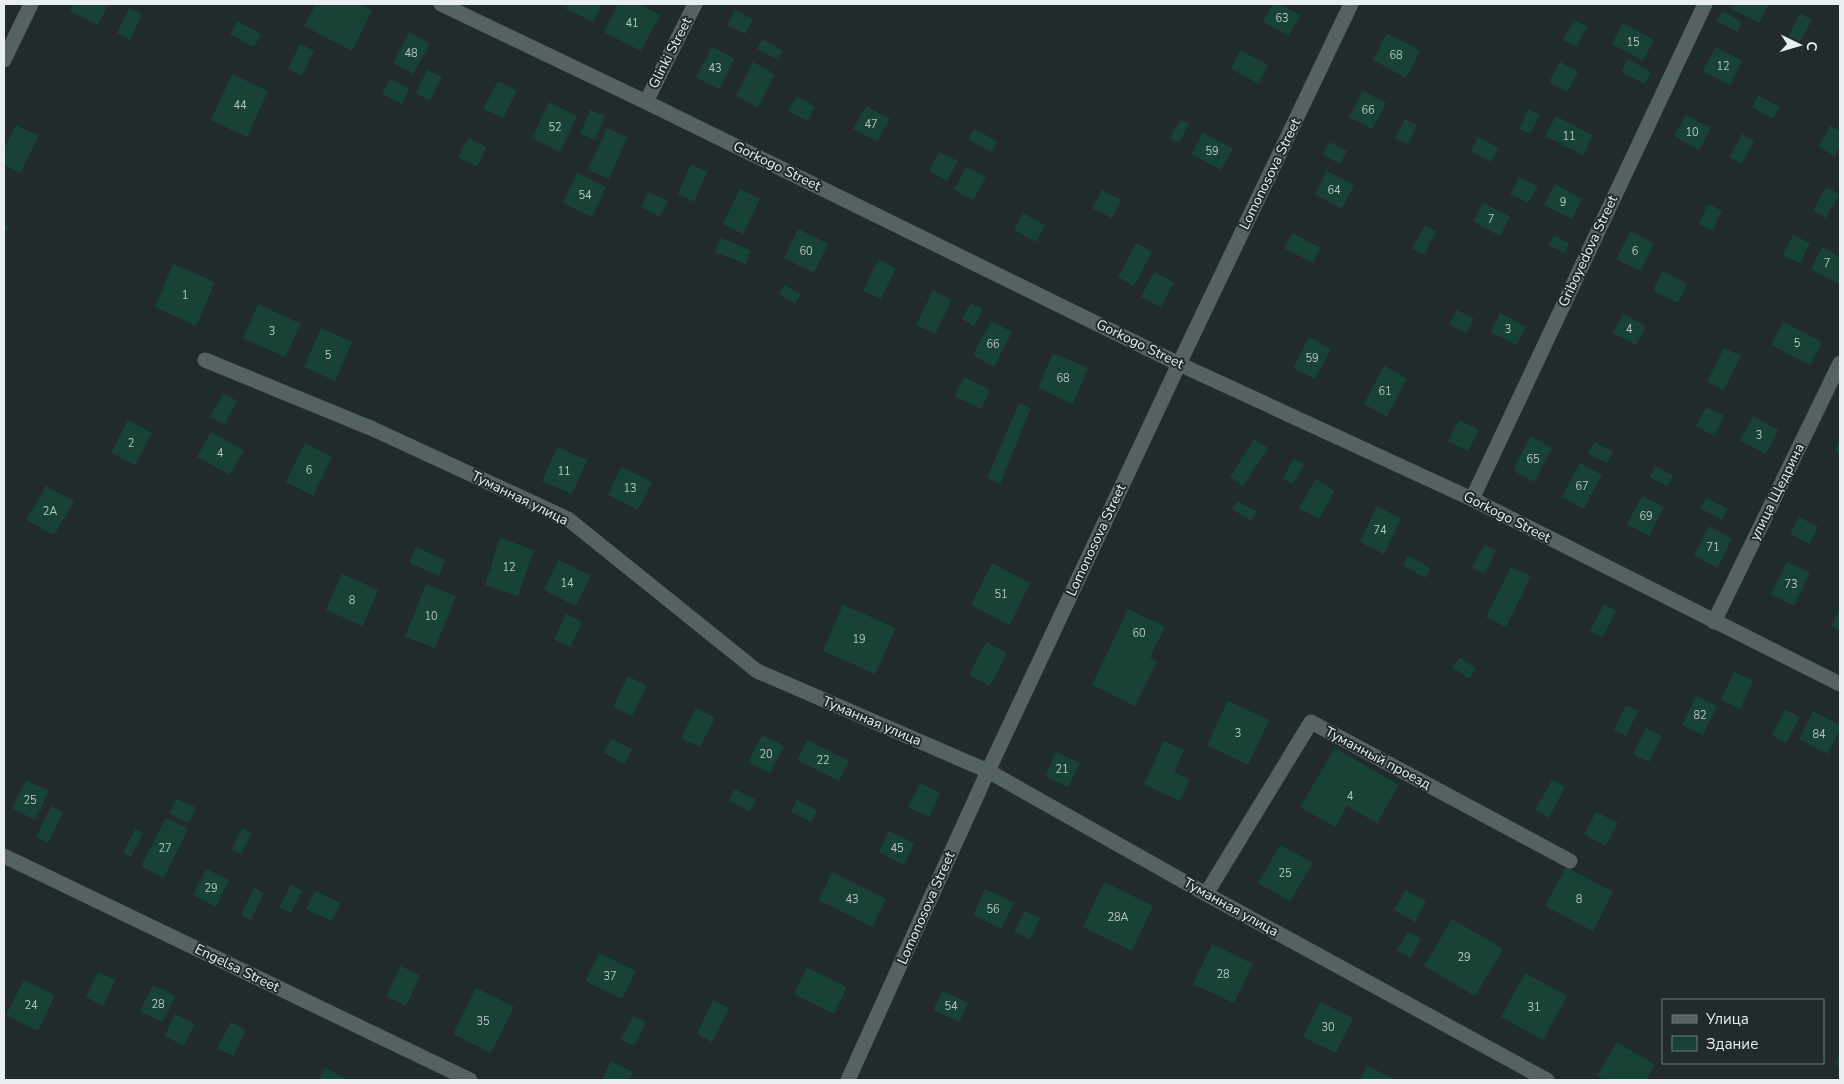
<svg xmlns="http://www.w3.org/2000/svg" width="1844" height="1084" viewBox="0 0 1844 1084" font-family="'Nunito Sans',sans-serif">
	<rect width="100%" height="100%" fill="#212b2c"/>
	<path fill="#194237" d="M74 4H109L98 25 70 11Z
		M316 4H360L372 10 352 51 304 26Z
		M568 4H602L593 22 566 9Z
		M618 4H640L660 15 641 51 604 32Z
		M1273 4H1280L1300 15 1289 36 1263 22Z
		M1733 4H1769L1759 23 1730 8Z
		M129 8 142 14 130 40 117 33Z
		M735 10 753 19 745 34 727 25Z
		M1722 11 1742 22 1737 32 1717 21Z
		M1800 13 1812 20 1799 43 1788 37Z
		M1574 20 1587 26 1576 47 1563 40Z
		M237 21 261 34 254 47 230 34Z
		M1623 23 1654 40 1643 61 1612 44Z
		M409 32 430 44 413 74 393 63Z
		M1387 33 1420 51 1406 78 1373 60Z
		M762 39 783 50 778 60 757 49Z
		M300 44 314 51 302 75 288 69Z
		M712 47 735 59 719 89 696 77Z
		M1716 47 1742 61 1730 85 1703 71Z
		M1240 50 1268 65 1259 84 1231 69Z
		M1628 59 1651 72 1645 84 1621 72Z
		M753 62 775 74 758 107 736 96Z
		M1560 62 1578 72 1567 92 1549 82Z
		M427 70 442 77 430 101 416 93Z
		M232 74 268 91 247 137 211 120Z
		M390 79 409 89 402 104 382 94Z
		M498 81 517 91 503 118 483 109Z
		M1363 91 1386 103 1372 129 1349 117Z
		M1758 95 1779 107 1773 119 1752 107Z
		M796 96 815 106 808 121 788 111Z
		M549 102 577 116 560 152 532 138Z
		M866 106 890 119 877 141 853 129Z
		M1529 109 1540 115 1530 134 1519 128Z
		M590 110 605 116 595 140 580 134Z
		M1686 115 1711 128 1699 150 1674 136Z
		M1556 116 1593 136 1583 155 1545 136Z
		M1405 119 1417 125 1408 144 1395 138Z
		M1180 120 1189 124 1179 143 1170 138Z
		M16 125 39 136 20 173 4 165V149Z
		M1830 126 1840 131V145L1835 156 1819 147Z
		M607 128 627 137 609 179 588 170Z
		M974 129 997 141 992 152 968 140Z
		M1203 133 1233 149 1221 170 1191 154Z
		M1742 134 1754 141 1741 164 1729 158Z
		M1478 137 1499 148 1491 162 1471 151Z
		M468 138 487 147 477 167 458 157Z
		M1330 142 1347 151 1340 164 1323 155Z
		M939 152 958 161 947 181 929 171Z
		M691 164 707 172 694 202 678 194Z
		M966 167 986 177 973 200 954 190Z
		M1327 171 1354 185 1342 209 1315 194Z
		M577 173 606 187 592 217 563 203Z
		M1519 177 1538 186 1528 203 1510 194Z
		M1555 184 1582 199 1572 219 1544 205Z
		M1826 187 1839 194 1826 218 1813 211Z
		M740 189 760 199 743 234 723 224Z
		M1102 190 1121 200 1112 218 1092 208Z
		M648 192 668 201 660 217 641 207Z
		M1483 203 1510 217 1500 236 1473 222Z
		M1709 204 1722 211 1712 231 1699 224Z
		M1023 213 1045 225 1036 242 1014 230Z
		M4 224 9 227 4 236Z
		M1425 225 1436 231 1424 255 1412 249Z
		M798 229 828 244 814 273 784 258Z
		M1631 231 1654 244 1640 271 1616 259Z
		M1292 233 1321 248 1313 263 1284 248Z
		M1554 235 1569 244 1564 253 1549 245Z
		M1793 235 1810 243 1800 263 1783 255Z
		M721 238 751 250 746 264 715 252Z
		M1136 243 1152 252 1134 286 1118 277Z
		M1822 247 1840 257V284L1811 269Z
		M878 260 896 268 881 299 863 291Z
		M173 264 215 282 196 326 155 307Z
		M1663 271 1688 284 1677 303 1653 290Z
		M1154 272 1174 282 1161 307 1141 297Z
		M785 285 801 294 795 304 779 294Z
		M933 290 952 300 935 334 916 325Z
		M971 303 983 309 974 326 962 319Z
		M258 304 301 324 285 357 243 338Z
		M1457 310 1474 319 1466 333 1449 324Z
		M1500 313 1526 327 1516 345 1491 332Z
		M1623 314 1646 326 1636 345 1613 333Z
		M991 321 1012 332 994 367 973 355Z
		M1783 322 1822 342 1810 365 1771 345Z
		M321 328 352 342 335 381 304 367Z
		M1309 337 1331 349 1315 379 1293 368Z
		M1724 348 1741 356 1724 390 1707 382Z
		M1053 353 1088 368 1073 404 1038 388Z
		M1384 366 1407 378 1387 417 1364 404Z
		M964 377 990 390 981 409 955 396Z
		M223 393 237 401 224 425 210 417Z
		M1019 403 1031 408 1000 484 987 478Z
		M1706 407 1724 416 1714 436 1696 426Z
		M1753 416 1778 430 1766 454 1740 441Z
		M128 420 152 433 135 465 111 453Z
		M1459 420 1479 430 1468 451 1448 441Z
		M211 432 244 450 230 475 197 457Z
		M1531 436 1552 448 1534 482 1513 470Z
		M1254 439 1268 448 1243 486 1230 477Z
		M1840 440V454L1835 451Z
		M1594 442 1613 452 1607 463 1588 454Z
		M305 443 332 457 313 496 286 482Z
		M557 447 587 460 572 494 542 481Z
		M1293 459 1304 464 1293 484 1283 479Z
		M1580 463 1602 475 1584 509 1562 497Z
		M1655 466 1673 476 1667 486 1649 477Z
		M621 467 652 482 638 510 608 495Z
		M1316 479 1335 491 1319 519 1299 508Z
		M46 486 74 501 54 535 26 520Z
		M1642 496 1664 507 1649 536 1627 524Z
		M1706 498 1728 509 1722 520 1700 508Z
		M1237 501 1257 512 1251 521 1232 509Z
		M1377 506 1401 519 1384 554 1360 542Z
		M1799 517 1818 527 1809 544 1790 534Z
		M1709 526 1732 539 1717 568 1694 555Z
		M500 538 534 550 518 596 485 585Z
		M1485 545 1496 551 1484 574 1472 567Z
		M416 547 445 560 439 576 409 563Z
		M1408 555 1431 569 1425 578 1403 565Z
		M559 560 591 576 576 606 544 590Z
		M1787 562 1810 573 1794 606 1771 594Z
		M992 563 1030 583 1010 625 971 605Z
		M1511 567 1531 576 1506 627 1486 617Z
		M342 574 378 590 363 626 326 610Z
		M426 584 456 596 435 648 405 637Z
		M1604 604 1616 611 1602 638 1590 631Z
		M843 605 896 628 875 674 823 651Z
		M1128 609 1165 627 1150 657 1157 661 1135 706 1092 685Z
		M1840 609V631L1831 626Z
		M566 614 582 622 570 647 554 639Z
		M986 642 1007 653 990 686 969 675Z
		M1460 657 1476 669 1469 679 1452 667Z
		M1734 672 1753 681 1740 709 1721 700Z
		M628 676 647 686 632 716 613 707Z
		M1696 696 1717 706 1703 735 1682 725Z
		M1228 701 1269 720 1248 765 1207 745Z
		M1626 705 1638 711 1626 736 1614 730Z
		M696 708 715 718 700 747 681 738Z
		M1785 710 1800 717 1786 743 1772 735Z
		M1813 711 1840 725V729L1828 754 1799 739Z
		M1646 728 1662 736 1649 762 1633 754Z
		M762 735 784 746 770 773 748 762Z
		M611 739 632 749 625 764 604 753Z
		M807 740 849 761 839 781 797 760Z
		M1164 741 1184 750 1174 772 1190 780 1180 801 1144 784Z
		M1335 748 1399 785 1377 823 1347 806 1335 827 1300 807Z
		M1056 752 1080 763 1068 787 1045 776Z
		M26 780 49 791 35 820 12 808Z
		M1552 780 1565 787 1549 818 1535 810Z
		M920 783 940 793 929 817 908 807Z
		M734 789 756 800 750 811 729 800Z
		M177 799 196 808 189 823 169 814Z
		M797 800 817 810 811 822 791 812Z
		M51 806 63 812 48 843 36 837Z
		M1596 812 1618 823 1605 846 1584 834Z
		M166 818 188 829 164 878 141 866Z
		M242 828 252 833 241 854 232 849Z
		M135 829 143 833 131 857 123 853Z
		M889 831 914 843 904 865 879 852Z
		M1280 845 1313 863 1290 901 1258 883Z
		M1566 867 1613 892 1593 931 1545 906Z
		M206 869 229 880 216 907 193 895Z
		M832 872 886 899 872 927 819 900Z
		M1104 882 1153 906 1132 951 1083 927Z
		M291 885 302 890 291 913 279 907Z
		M254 888 264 893 251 920 241 915Z
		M985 889 1014 903 1001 929 973 915Z
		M1406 890 1426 902 1415 922 1394 910Z
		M315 891 341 903 332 921 306 909Z
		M1025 911 1040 918 1030 939 1014 932Z
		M1452 919 1503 949 1475 996 1424 966Z
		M1408 931 1421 939 1410 958 1397 950Z
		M1212 944 1253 964 1234 1003 1193 984Z
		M599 953 636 971 622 999 585 981Z
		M401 966 420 976 406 1006 386 996Z
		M807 968 847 987 834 1014 794 994Z
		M98 972 115 980 103 1006 86 997Z
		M1525 973 1567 996 1543 1040 1501 1017Z
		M24 980 55 995 38 1031 6 1015Z
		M153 985 175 996 162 1022 140 1011Z
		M476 988 514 1007 491 1053 453 1034Z
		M943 991 968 1003 959 1022 933 1010Z
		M713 1000 729 1008 712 1042 697 1034Z
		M1320 1002 1353 1018 1336 1053 1303 1037Z
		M175 1014 195 1024 184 1046 165 1036Z
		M633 1016 646 1022 634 1046 621 1039Z
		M231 1022 246 1030 233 1056 217 1048Z
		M1617 1042 1655 1065 1646 1080H1605L1597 1076Z
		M1840 1053V1067L1835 1064Z
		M611 1061 633 1072 629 1080H602Z
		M1367 1066 1396 1080H1360Z
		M325 1068 350 1080H319Z"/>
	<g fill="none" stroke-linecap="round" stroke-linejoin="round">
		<path stroke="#566162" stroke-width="15" d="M441 4 646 102 1179 364 1472 499 1840 684
			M4 60 31 4
			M646 102 695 4
			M205 360 373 429 568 519 757 671 988 771 1206 894 1547 1080
			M1472 499 1705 4
			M1714 622 1840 363
			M4 856 470 1080
			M1206 894 1311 722 1570 861
			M848 1080 988 771 1179 364 1351 4"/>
	</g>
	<g text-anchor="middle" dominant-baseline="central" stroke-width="4" stroke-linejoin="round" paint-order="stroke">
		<g font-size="11" fill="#b5c4c2">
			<text x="1282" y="18">63</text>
			<text x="632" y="23">41</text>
			<text x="1633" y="42">15</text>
			<text x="411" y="53">48</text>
			<text x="1396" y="55">68</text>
			<text x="1723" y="66">12</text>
			<text x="715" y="68">43</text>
			<text x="240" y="105">44</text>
			<text x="1368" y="110">66</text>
			<text x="871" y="124">47</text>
			<text x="555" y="127">52</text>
			<text x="1692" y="132">10</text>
			<text x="1569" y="136">11</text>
			<text x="1212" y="151">59</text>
			<text x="1334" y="190">64</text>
			<text x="585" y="195">54</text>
			<text x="1563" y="202">9</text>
			<text x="1491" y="219">7</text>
			<text x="806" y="251">60</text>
			<text x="1635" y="251">6</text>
			<text x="1827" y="263">7</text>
			<text x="185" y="295">1</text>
			<text x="1508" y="329">3</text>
			<text x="1629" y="329">4</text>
			<text x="272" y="331">3</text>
			<text x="1797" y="343">5</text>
			<text x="993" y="344">66</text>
			<text x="328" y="355">5</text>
			<text x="1312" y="358">59</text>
			<text x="1063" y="378">68</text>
			<text x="1385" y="391">61</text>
			<text x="1759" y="435">3</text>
			<text x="131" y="443">2</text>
			<text x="220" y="453">4</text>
			<text x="1533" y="459">65</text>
			<text x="309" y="470">6</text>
			<text x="564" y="471">11</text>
			<text x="1582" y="486">67</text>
			<text x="630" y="488">13</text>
			<text x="50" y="511">2А</text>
			<text x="1646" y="516">69</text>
			<text x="1380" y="530">74</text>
			<text x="1713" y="547">71</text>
			<text x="509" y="567">12</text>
			<text x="567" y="583">14</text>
			<text x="1791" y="584">73</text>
			<text x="1001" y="594">51</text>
			<text x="352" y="600">8</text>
			<text x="431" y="616">10</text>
			<text x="1139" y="633">60</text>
			<text x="859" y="639">19</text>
			<text x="1700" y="715">82</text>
			<text x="1238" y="733">3</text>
			<text x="1819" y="734">84</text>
			<text x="766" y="754">20</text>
			<text x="823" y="760">22</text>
			<text x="1062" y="769">21</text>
			<text x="1350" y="796">4</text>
			<text x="30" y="800">25</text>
			<text x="165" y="848">27</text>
			<text x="897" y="848">45</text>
			<text x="1285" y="873">25</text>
			<text x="211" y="888">29</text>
			<text x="852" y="899">43</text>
			<text x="1579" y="899">8</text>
			<text x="993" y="909">56</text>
			<text x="1118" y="917">28А</text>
			<text x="1464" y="957">29</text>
			<text x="1223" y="974">28</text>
			<text x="610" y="976">37</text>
			<text x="158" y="1004">28</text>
			<text x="31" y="1005">24</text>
			<text x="951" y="1006">54</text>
			<text x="1534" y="1007">31</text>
			<text x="483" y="1021">35</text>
			<text x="1328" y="1027">30</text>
		</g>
		<g font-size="14" fill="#e9eff0" stroke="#212b2c">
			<text transform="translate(670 53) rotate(-63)">Glinki Street</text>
			<text transform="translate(777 166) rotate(26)">Gorkogo Street</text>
			<text transform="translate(1270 174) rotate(-64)">Lomonosova Street</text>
			<text transform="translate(1588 251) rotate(-65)">Griboyedova Street</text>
			<text transform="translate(1140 344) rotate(26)">Gorkogo Street</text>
			<text transform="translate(1777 492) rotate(-64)">улица Щедрина</text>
			<text transform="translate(520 498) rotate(26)">Туманная улица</text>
			<text transform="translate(1507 517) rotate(27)">Gorkogo Street</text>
			<text transform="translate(1096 540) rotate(-65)">Lomonosova Street</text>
			<text transform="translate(872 721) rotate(23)">Туманная улица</text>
			<text transform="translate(1378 758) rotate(28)">Туманный проезд</text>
			<text transform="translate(1231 907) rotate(29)">Туманная улица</text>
			<text transform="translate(926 908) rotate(-66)">Lomonosova Street</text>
			<text transform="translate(237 968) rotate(26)">Engelsa Street</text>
		</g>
	</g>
	<rect width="1844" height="1084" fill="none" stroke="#e9eff0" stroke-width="10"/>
	<rect x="1662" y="999" width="162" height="65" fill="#212b2c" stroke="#71797a"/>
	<rect x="1672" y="1015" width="25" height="8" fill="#566162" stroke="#71797a"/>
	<text x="1706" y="1024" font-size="15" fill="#e9eff0">Улица</text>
	<rect x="1672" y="1036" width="25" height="15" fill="#194237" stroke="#71797a"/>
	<text x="1706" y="1049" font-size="15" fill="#e9eff0">Здание</text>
	<g transform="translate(1799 45) rotate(95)" stroke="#212b2c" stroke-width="4" paint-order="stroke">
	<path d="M0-4L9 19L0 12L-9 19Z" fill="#e9eff0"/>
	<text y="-8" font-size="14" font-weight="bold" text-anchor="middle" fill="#e9eff0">С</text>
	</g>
</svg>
